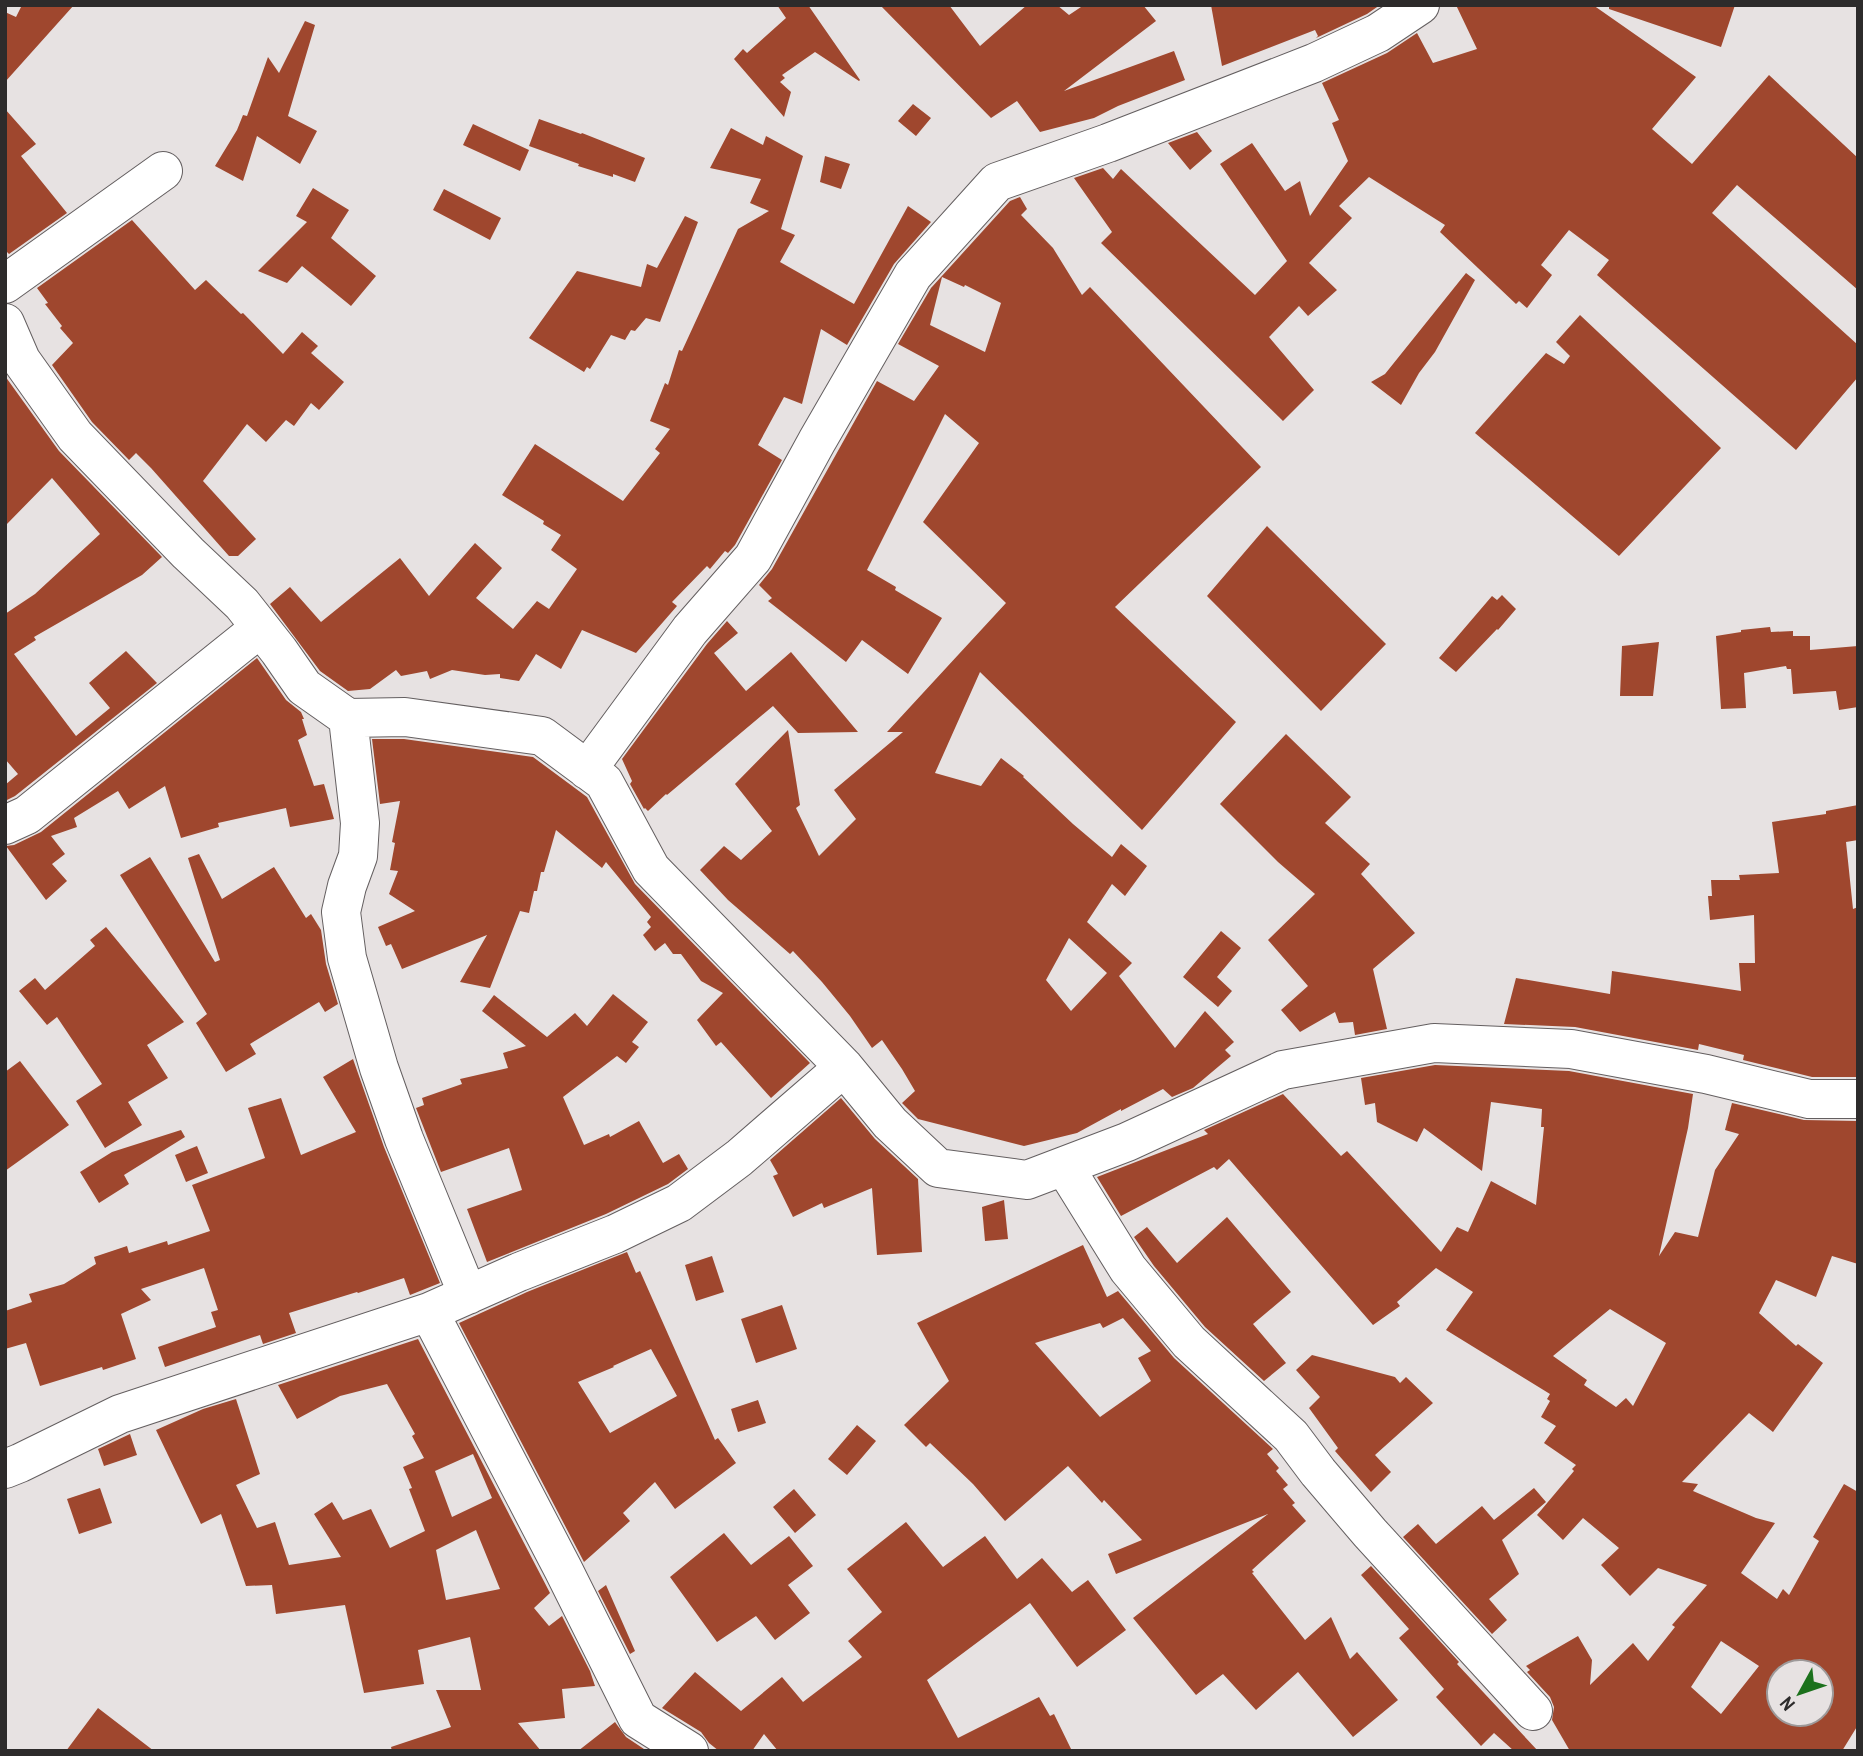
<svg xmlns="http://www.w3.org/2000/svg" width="1863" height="1756" viewBox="0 0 1863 1756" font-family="'Archivo Narrow',sans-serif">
	<rect width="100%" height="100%" fill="#e7e2e2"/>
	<path fill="#9f472e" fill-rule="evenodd" d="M22 5H74L5 82V12L16 17Z
		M777 5H808L860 80 859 81 815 52 782 75 785 78 780 82 791 92 784 117 734 59 743 49 747 53 786 18Z
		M880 5H949L980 46 1027 5H1057L1069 15 1084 5H1143L1156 21 1064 91 1174 51 1185 80 1118 106 1094 118 1040 132 1017 101 991 118Z
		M1211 5H1380L1367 14 1316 38 1318 36 1315 30 1222 66Z
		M1456 5H1593L1696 77 1652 129 1692 164 1769 75 1858 158V290L1737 185 1712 213 1858 345V377L1796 450 1597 275 1609 260 1569 230 1541 265 1552 275 1527 308 1519 301 1516 304 1440 232 1445 225 1369 177 1339 206 1352 218 1309 263 1337 290 1308 316 1299 306 1269 337 1314 390 1283 421 1101 243 1112 232 1074 178 1103 168 1113 179 1121 169 1255 295 1287 261 1220 164 1252 143 1285 191 1300 181 1310 216 1348 161 1332 123 1339 120 1322 83 1387 53 1417 33 1433 63 1477 49Z
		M1609 5H1735L1721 47 1609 9Z
		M305 21 315 25 288 116 317 131 300 164 257 136 243 181 215 166 237 130 243 115 247 116 268 57 279 73Z
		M913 104 931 118 916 136 898 121Z
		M5 109 36 144 21 156 67 213 9 254 5 250Z
		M539 119 581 134 582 133 645 158 635 182 613 174V177L578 166 579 164 529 146Z
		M473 124 529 150 520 171 463 145Z
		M731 128 763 145 766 136 803 156 781 229 795 235 780 262 854 304 908 206 931 222 894 264 847 345 821 329 802 404 784 397 758 445 782 460 735 545 728 553 725 551 710 569 707 566 672 602 677 606 636 653 582 630 561 669 536 654 519 681 500 678V674L485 675 452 670 430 679 427 671 401 676 396 670 370 689 348 691 320 671 270 604 290 587 321 622 400 558 429 596 475 543 502 568 476 598 513 629 537 601 549 609 577 569 551 550 561 535 543 524 544 521 502 495 535 444 623 501 660 453 655 449 670 429 650 421 665 383 668 385 679 350 682 351 738 229 769 211 750 203 761 179 710 168Z
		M1197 132 1212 151 1190 170 1168 143Z
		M825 156 850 164 841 189 820 182Z
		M313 188 349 210 331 238 376 276 351 306 302 266 287 283 258 271 307 222 296 216Z
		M444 189 501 218 490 240 433 210Z
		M1020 197 1027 209 1021 215 1053 248 1082 295 1090 287 1261 467 1115 607 1236 722 1142 830 980 672 935 773 981 786 1001 758 1024 776 1023 777 1073 824 1112 857 1121 844 1147 866 1125 896 1112 884 1087 922 1132 963 1119 976 1175 1048 1205 1011 1234 1042 1225 1050 1231 1056 1193 1088 1172 1097 1163 1089 1121 1111V1109L1077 1133 1024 1146 918 1119 902 1103 915 1091 902 1069 882 1040 872 1048 850 1016 822 982 793 951 790 954 728 900 700 870 724 846 741 860 772 831 735 784 788 730 800 805 796 808 819 856 856 819 834 790 903 732H887L1006 603 923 522 979 443 945 414 867 570 896 587 895 590 942 618 908 674 862 640 846 662 768 601 772 598 759 585 772 569 877 381 914 401 939 366 898 344 931 288 1010 201ZM942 277 964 287 965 285 1001 303 985 352 930 325ZM1069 938 1107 973 1071 1011 1046 980Z
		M685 216 698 222 660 322 646 318 635 331 631 330 625 340 611 335 590 369 587 367 584 372 529 338 577 271 641 287 647 264 657 268Z
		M132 220 195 290 206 280 241 314 243 313 283 354 302 332 318 346 311 353 344 382 319 410 311 403 294 426 286 420 266 442 247 424 203 481 256 539 238 556H229L151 468 136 453 129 460 92 422 52 365 73 343 60 328 62 326 45 304 48 303 37 288Z
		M1466 273 1475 280 1435 352 1419 373 1401 405 1371 382 1385 374Z
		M1580 315 1721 448 1619 556 1475 433 1546 353 1564 364 1570 356 1556 342Z
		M5 376 59 451 162 557 142 575 34 637 36 640 14 654 76 736 110 708 89 683 126 651 157 683 15 796 5 801V785L18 774 5 759V614L35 594 100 534 52 478 5 526Z
		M1267 526 1386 644 1321 711 1207 596Z
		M1502 595 1516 609 1498 630 1497 629 1456 672 1439 658 1492 596 1497 600Z
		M727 621 738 633 714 653 746 691 791 652 858 732 798 733 773 706 667 795 666 794 648 811 645 808 644 809 630 784 632 781 622 759 707 644Z
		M1770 627 1771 632 1793 631V636H1810V650L1858 646V707L1839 710 1836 691 1793 694 1791 669H1787L1786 666 1744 673 1746 708 1721 709 1716 636 1741 632V630Z
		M1659 642 1653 696H1620L1622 646Z
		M257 658 286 700 301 712 304 719H302L307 735 298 740 314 786 324 784 334 819 290 827 286 808 218 823 219 827 181 838 165 786 129 809 118 791 74 818 77 827 51 836 65 854 52 864 67 881 46 900 6 846 14 845 41 832Z
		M1286 734 1351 797 1325 823 1370 864 1361 874 1415 933 1373 969 1387 1029 1355 1035 1353 1022 1339 1023 1335 1012 1300 1032 1281 1010 1308 986 1268 940 1315 894 1278 862 1220 804Z
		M372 739H404L533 757 587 797 635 884 810 1063 771 1098 721 1042 716 1046 697 1020 723 993 701 981 681 954H673L665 943 655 951 643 935 651 927 647 922 651 917 606 862 602 868 556 830 544 872H541L537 891H534L529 913 520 911 490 988 460 982 487 935 402 969 391 944 386 946 378 927 415 911 389 894 398 871 390 870 395 843 392 842 400 801 380 804Z
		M1858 805V840L1846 842 1853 909 1858 907V1077H1812L1743 1060 1744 1055 1699 1044 1698 1050 1575 1027 1504 1024 1516 978 1610 994 1612 971 1741 991 1739 963H1755L1754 915 1710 920 1708 896H1712L1711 880H1740L1739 875 1779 873 1772 822 1826 814V811Z
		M199 854 222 899 274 867 306 918 311 914 321 930 326 964 338 1004 325 1012 319 1002 250 1044 256 1054 226 1072 196 1023 207 1014 120 875 150 857 215 962 220 960 188 858Z
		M106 927 184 1022 147 1045 168 1078 128 1102 142 1125 105 1148 76 1101 102 1084 57 1017 47 1025 19 991 35 978 45 990 95 946 90 940Z
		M1221 931 1241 948 1217 977 1232 991 1218 1007 1183 977Z
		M613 994 648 1022 632 1042 639 1047 626 1063 617 1056 563 1097 584 1145 609 1134 610 1137 639 1121 663 1163 679 1154 688 1169 668 1184 606 1214 487 1262 467 1209 522 1190 509 1148 441 1172 416 1108 424 1105 422 1098 462 1084 460 1079 508 1068 503 1053 526 1046 482 1011 494 995 547 1037 575 1013 587 1026Z
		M353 1059 384 1147 440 1283 410 1295 404 1278 358 1293 357 1292 289 1313 296 1333 263 1344 260 1335 165 1367 158 1347 216 1327 211 1312 218 1310 204 1268 141 1289 151 1300 121 1314 136 1359 103 1370 102 1367 40 1386 26 1343 5 1349V1311L32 1302 29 1294 64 1284 96 1264 94 1257 127 1246 129 1253 167 1241 168 1245 210 1231 192 1185 265 1158 248 1108 281 1098 301 1155 356 1132 323 1077Z
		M20 1061 69 1125 5 1171V1072Z
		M1435 1065 1569 1071 1693 1094 1688 1128 1659 1256 1675 1232 1698 1237 1715 1170 1739 1134 1725 1130 1732 1103 1804 1120 1858 1121V1264L1832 1256 1816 1297 1776 1280 1759 1313 1796 1346 1798 1344 1823 1363 1773 1432 1749 1413 1682 1482 1698 1484 1693 1491 1756 1518 1775 1523 1741 1573 1777 1599 1783 1589 1789 1595 1819 1541 1813 1537 1844 1484 1858 1492V1725L1842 1751H1570L1552 1720 1554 1707 1550 1697 1527 1672 1530 1670 1526 1666 1578 1636 1592 1660 1590 1685 1633 1643 1648 1661 1675 1627 1672 1625 1707 1585 1658 1568 1630 1596 1601 1565 1619 1548 1583 1518 1563 1540 1537 1515 1574 1471 1572 1469 1576 1465 1544 1443 1556 1426 1541 1417 1550 1401 1547 1399 1550 1394 1446 1330 1473 1292 1436 1268 1397 1302 1400 1306 1373 1325 1229 1159 1217 1170 1214 1167 1121 1216 1097 1177 1208 1134 1204 1130 1283 1094 1341 1156 1347 1151 1441 1252 1457 1227 1468 1232 1491 1181 1536 1205 1544 1127H1541L1542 1109 1491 1102 1482 1171 1424 1128 1417 1142 1377 1122 1375 1103 1365 1105 1361 1078ZM1610 1309 1666 1343 1633 1406 1626 1398 1616 1407 1584 1385 1587 1380 1553 1356ZM1721 1641 1759 1666 1721 1714 1691 1687ZM1779 1672H1821V1714H1779Z
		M841 1098 875 1139 918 1179 922 1252 877 1255 872 1188 824 1208 822 1203 793 1217 773 1176 778 1174 770 1160Z
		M181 1130 185 1137 124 1175 129 1184 99 1203 80 1172 112 1152Z
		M197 1146 208 1173 186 1182 175 1155Z
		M1004 1200 1008 1239 985 1241 982 1207Z
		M1227 1217 1291 1292 1253 1324 1286 1363 1264 1381 1205 1327 1154 1266 1134 1237 1147 1227 1177 1263Z
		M1083 1245 1107 1297 1118 1291 1174 1358 1273 1449 1267 1454 1279 1468 1276 1471 1288 1485 1283 1489 1295 1503 1292 1505 1306 1521 1252 1570 1254 1572 1252 1573 1305 1640 1331 1617 1350 1659 1357 1652 1398 1700 1353 1737 1298 1672 1256 1710 1223 1674 1196 1695 1133 1618 1268 1514 1116 1574 1108 1554 1142 1540 1104 1500 1102 1503 1068 1466 1005 1521 973 1484 930 1443 926 1447 904 1425 949 1381 917 1323ZM1123 1318 1151 1351 1138 1358 1151 1381 1100 1417 1035 1343 1100 1323 1103 1328Z
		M627 1252 636 1273 640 1271 715 1440 718 1438 736 1463 675 1509 655 1482 623 1513 630 1521 584 1562 459 1323 527 1292ZM651 1349 677 1396 610 1433 578 1382 614 1367 613 1366Z
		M712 1256 724 1292 696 1301 685 1265Z
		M782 1305 797 1349 756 1363 741 1319Z
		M418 1339 550 1593 534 1608 549 1626 562 1616 590 1671 595 1686 562 1689 565 1718 518 1723 541 1751H392L391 1747 451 1727 436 1690H481L470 1637 418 1650 424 1684 364 1693 345 1605 276 1614 272 1585 246 1586 221 1514 201 1524 156 1430 203 1409 236 1399 260 1474 236 1485 257 1528 275 1522 289 1565 341 1557 314 1514 332 1502 343 1520 371 1509 390 1548 425 1531 409 1489 412 1488 403 1467 424 1458 412 1436 415 1434 387 1384 340 1396 297 1419 278 1385ZM473 1454 492 1498 452 1517 435 1471ZM476 1530 500 1589 446 1600 436 1550Z
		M1312 1355 1395 1377 1400 1383 1406 1377 1433 1403 1375 1455 1391 1472 1371 1492 1335 1451 1338 1448 1309 1408 1320 1397 1296 1370Z
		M758 1400 766 1423 738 1432 731 1409Z
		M857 1425 876 1441 847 1475 828 1459Z
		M130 1434 137 1455 104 1466 98 1449Z
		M100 1488 112 1523 79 1534 67 1499Z
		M1534 1488 1546 1502 1502 1540 1519 1574 1489 1599 1507 1620 1492 1634 1403 1537 1418 1524 1436 1544 1482 1506 1494 1520Z
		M794 1489 816 1515 795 1533 773 1507Z
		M906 1522 943 1567 985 1536 1017 1579 1042 1558 1072 1592 1088 1580 1126 1630 1077 1667 1030 1603 927 1680 958 1738 1039 1697 1050 1716 1054 1714 1072 1751H778L764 1734 752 1751H719L709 1743 701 1732 662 1708 695 1672 741 1711 782 1677 803 1702 862 1657 848 1641 882 1612 847 1569Z
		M724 1533 751 1565 789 1536 813 1566 788 1585 810 1613 775 1640 756 1616 717 1642 670 1577Z
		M1371 1566 1459 1662 1457 1664 1538 1751H1514L1494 1733 1481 1746 1436 1697 1444 1689 1399 1638 1409 1629 1361 1575Z
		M606 1585 635 1651 630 1654 598 1591Z
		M98 1708 154 1751H66Z
		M615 1722 626 1737 647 1751H578Z"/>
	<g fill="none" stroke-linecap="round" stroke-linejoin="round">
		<defs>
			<path id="minor" d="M5 284 163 171
				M5 323 21 360 75 436 188 553 242 604 279 651 304 687 348 718 405 717 542 736 604 782 651 869 844 1067 890 1123 938 1168 1027 1180 1127 1142 1283 1070 1434 1043 1571 1049 1706 1074 1809 1099H1858
				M348 718 360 823 358 856 347 886 341 912 347 958 379 1068 404 1139 468 1295
				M587 770 690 630 753 558 817 441 913 275 997 182 1108 143 1314 63 1378 33 1420 5
				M5 825 27 815 260 628
				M1064 1166 1128 1269 1189 1342 1291 1436 1318 1472 1370 1533 1533 1711
				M429 1312 563 1569 638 1719 689 1751
				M5 1469 20 1463 120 1414 429 1312 519 1272 615 1234 679 1203 739 1158 844 1067"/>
		</defs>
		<use href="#minor" stroke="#645f60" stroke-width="40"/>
		<use href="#minor" stroke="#fff" stroke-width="38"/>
	</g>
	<rect width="1863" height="1756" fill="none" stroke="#2d2b2b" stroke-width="14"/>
	<g transform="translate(1800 1693) rotate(230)"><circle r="33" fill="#e7e2e2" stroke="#9d9999" stroke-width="2"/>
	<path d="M0-5L12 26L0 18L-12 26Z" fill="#1c711c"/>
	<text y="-10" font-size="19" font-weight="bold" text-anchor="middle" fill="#2d2b2b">N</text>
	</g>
</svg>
